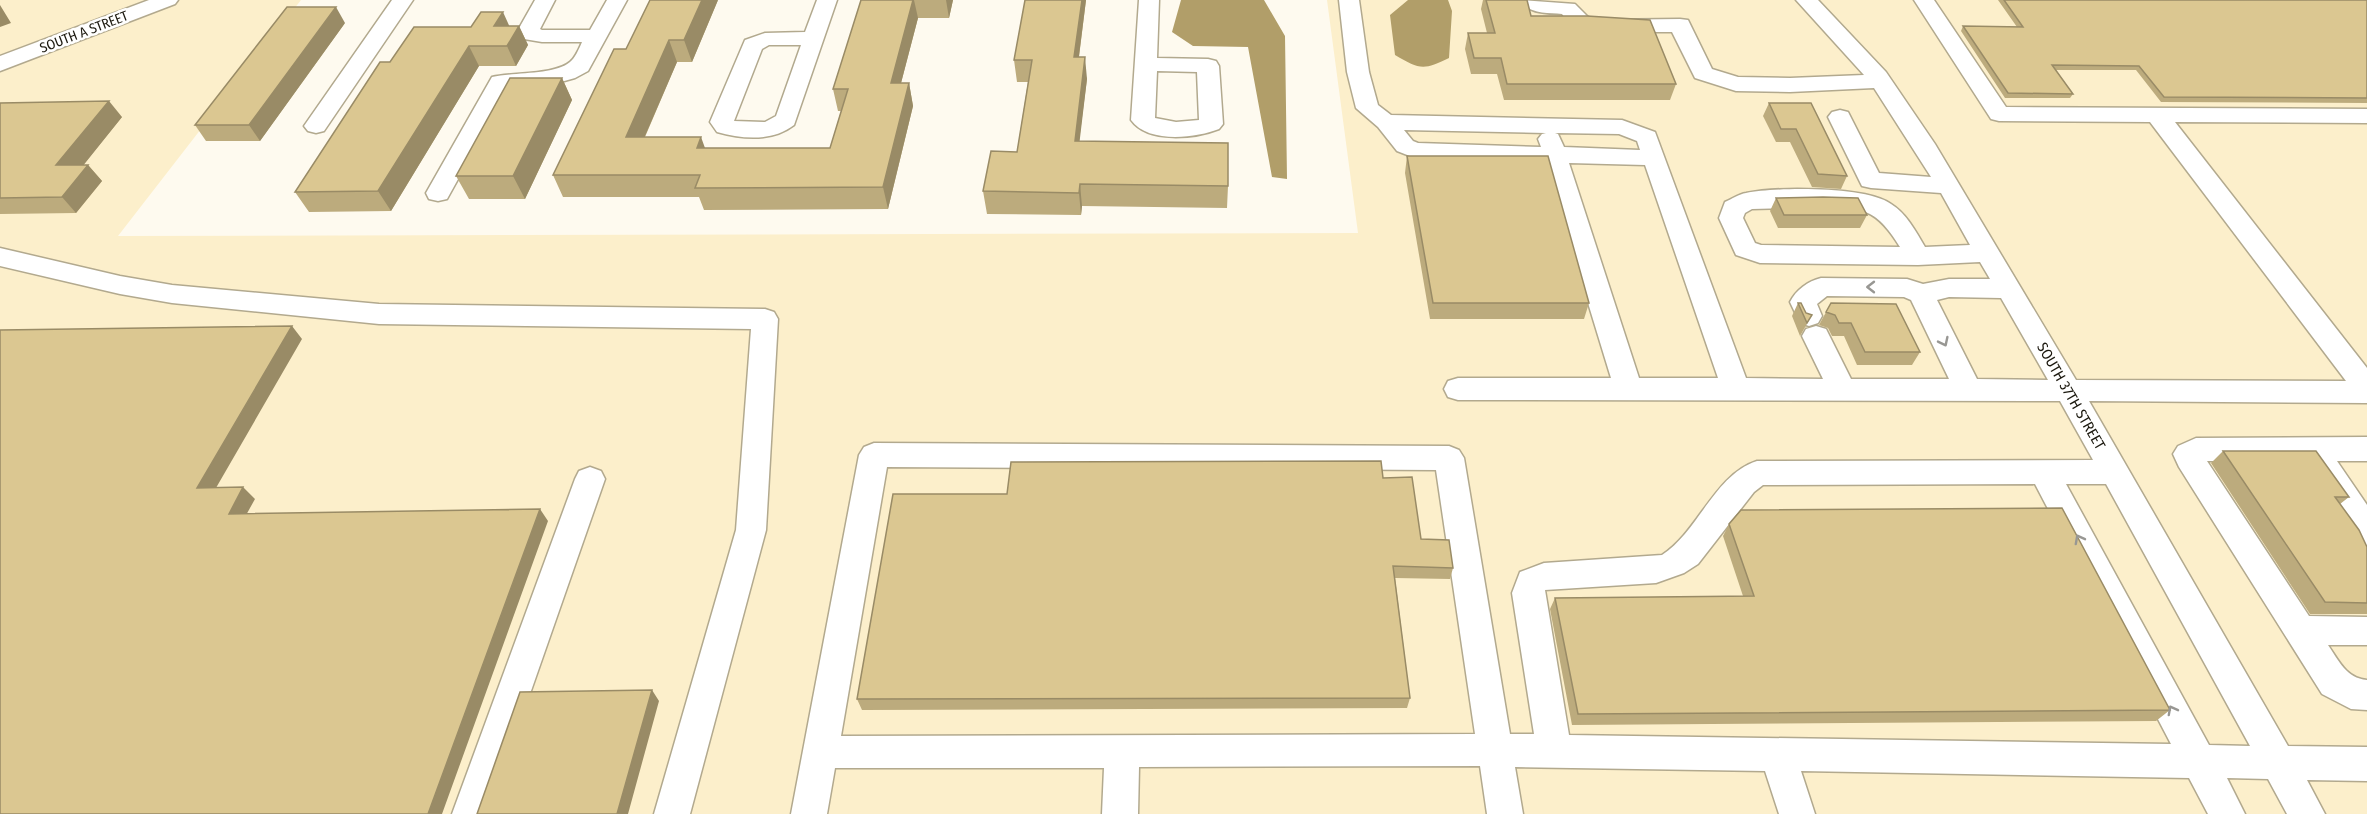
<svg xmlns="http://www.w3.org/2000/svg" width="2367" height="814" viewBox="0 0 2367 814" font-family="'Fira Sans Condensed',sans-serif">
	<rect width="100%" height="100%" fill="#fefaef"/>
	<path fill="#fcefcb" d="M0 0H301L118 236 1358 233 1327 0H2367V814H0Z"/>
	<path fill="#b19e69" d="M1181 0H1264L1285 36 1287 179 1272 177 1248 47 1193 46 1172 32Z
		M1408 0H1448L1452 11 1449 58C1423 71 1419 69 1395 55L1390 15Z"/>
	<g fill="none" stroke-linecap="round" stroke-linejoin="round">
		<defs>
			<path id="minor" d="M149 0H178L175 4 0 71V56Z
				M392 0H413L324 131 316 133 308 131 304 126Z
				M535 0H555L540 29 542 30H590L607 0H627L588 71 575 78 550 85 509 87 447 199 438 201 429 199 426 193 492 77C514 72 555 75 570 62 575 58 579 49 582 42H542L524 39 518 30Z
				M817 0H837L794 125C772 142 742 139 717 132L710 122 745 40 765 33 805 32ZM769 45H801L776 116 765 122 734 121 762 49Z
				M1139 0H1159L1157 58 1208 59 1216 61 1219 66 1223 124 1219 129C1196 138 1148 144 1131 120ZM1157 71 1197 72 1199 120 1176 122 1155 118Z
				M1339 0H1359L1369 72 1378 105 1391 115 1622 120 1655 132 1746 378 1823 379 1802 336 1806 329 1816 326 1826 329 1851 379H1949L1911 300 1904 297 1827 296 1817 304 1822 316 1818 323 1809 326 1800 323 1790 302C1796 290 1808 281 1821 278L1907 279 1923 284 1949 279H1990L1980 262 1918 265 1760 263 1736 255 1719 218 1725 202C1732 199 1739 194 1746 193 1777 187 1866 186 1891 204 1907 214 1916 232 1925 247L1970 245 1941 193 1871 188 1862 186 1859 180 1828 117 1832 112 1840 110 1848 112 1879 173 1931 177 1874 88 1790 92 1736 91 1695 78 1672 32H1594L1572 27 1562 14C1547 13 1528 14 1519 0L1575 4 1588 17 1595 20 1680 19 1688 20 1712 69 1738 77 1790 78 1864 75 1796 0H1818L1886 72 1935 144 2076 380 2346 381 2150 122 1999 121 1991 119 1914 0H1934L2006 107 2367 109V123L2175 122 2367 368V403L2089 401 2288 746 2367 747V781L2307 780 2325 814H2287L2268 779 2227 778 2245 814H2208L2189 778 1801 771 1815 814H1779L1765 771 1515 767 1523 814H1487L1480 766 1139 767 1138 814H1102L1104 768H835L827 814H791L859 455 864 447 874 443 1449 446 1459 450 1464 458 1510 734H1534L1512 593 1520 572 1544 563 1662 555C1699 531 1714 475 1757 461L2093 460 2060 401 1458 400 1448 397 1444 389 1448 381 1458 378H1611L1545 162 1415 158 1397 151 1378 127 1356 108 1347 72ZM1404 130 1546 133 1542 134 1538 139 1541 147 1418 143 1413 141ZM1555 133 1619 134 1637 141 1640 150 1564 147 1558 134ZM1569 163 1645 165 1718 378H1639ZM1817 207C1861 208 1875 206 1900 247L1761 245 1755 243 1743 218 1745 213 1752 209ZM1949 297 2001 298 2048 380 1977 379 1937 300ZM887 467 1436 470 1475 734 841 736ZM2035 484 2171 744 1569 735 1545 590 1656 583 1684 573 1698 564 1754 492 1763 485ZM2066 484H2106L2250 746 2209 745Z
				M0 248 120 276 172 285 379 304 765 309 774 312 778 319 766 530 690 814H654L736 530 751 329 379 324 172 303 120 294 0 266Z
				M2367 437V461H2337L2367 505V565L2356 561 2347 544 2341 514 2311 468 2315 461H2207L2309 616 2367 617V645H2328C2339 661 2346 678 2367 680V710L2351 709 2322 694 2179 467 2173 454 2178 446 2196 438Z
				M590 467 601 471 605 479 488 814H452L575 479 579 471Z"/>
		</defs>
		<use href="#minor" stroke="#b2a98e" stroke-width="3"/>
		<use href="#minor" fill="#fff" fill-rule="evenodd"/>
	</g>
	<path fill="#bcab7d" d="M718 0 692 62H677L645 137 705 148H830L841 111H838L833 89 861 0H953L949 18H918L901 83H909L913 106 888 209 704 210 699 197H563L553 175 626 49Z
		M1025 0H1086L1079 57 1087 79 1079 141 1228 186 1227 208 1082 206 1081 215 987 214 983 191 1017 152 1028 82H1017L1014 60Z
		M1483 0H1527L1531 16 1676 84 1670 100H1504L1497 74H1471L1465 49 1468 33H1487L1481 9Z
		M1998 0H2367V103L2161 102 2136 70H2056L2073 94 2070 98H2005L1961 31 1963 26 2017 27Z
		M345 23 260 141H206L195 125Z
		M519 26 528 45 516 66H479L391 211 309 212 295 192 390 62 471 27Z
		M562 78 572 100 525 199H469L456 176Z
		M0 103 122 117 83 165H88L102 181 76 213 0 214Z
		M1769 103 1847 176 1841 189 1812 187 1790 142H1776L1763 116Z
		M1407 156 1589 303 1584 319H1430L1405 173Z
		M1776 198 1867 215 1860 228H1778L1770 211Z
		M1798 303 1806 313 1812 315 1800 336 1792 316Z
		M1831 303 1920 352 1912 365H1857L1844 336H1832L1828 328 1819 325Z
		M2223 451 2349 497 2340 504 2367 547V614H2310L2211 463Z
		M1383 478 1421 539 1453 568 1450 579 1395 578 1410 698 1407 708 862 710 857 699 1007 494Z
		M1729 524 2170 710 2156 721 1572 725 1550 609 1555 598 1743 596 1723 536Z"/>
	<path fill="#998b66" d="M702 0H718L692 62 684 40Z
		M913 0H914L918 18 895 106 891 83Z
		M946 0H953L949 18Z
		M1082 0H1086L1076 79 1074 57Z
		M0 5 11 23 0 27Z
		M336 7 345 23 260 141 249 125Z
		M503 12 512 32 494 26Z
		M519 26 528 45 516 66 507 46Z
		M669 40 677 62 635 159 626 137Z
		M469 46 479 66 391 211 378 191Z
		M1085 57 1087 79 1077 163 1075 141Z
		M562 78 572 100 525 199 513 176Z
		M909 83 913 106 888 209 883 187Z
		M109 101 122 117 70 182 56 165Z
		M701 137 709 159 697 148Z
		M88 165 102 181 76 213 62 197Z
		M1080 184 1082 206 1081 215 1079 193Z
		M292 326 302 339 209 500 197 488Z
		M243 487 255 499 240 526 229 514Z
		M540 509 548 521 442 814H428Z
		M652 690 659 701 628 814H617Z"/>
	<path fill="#dbc791" stroke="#998b66" stroke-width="1.5" d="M650 0H702L684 40H669L626 137H701L697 148H830L848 89H833L861 0H913L891 83H909L883 187 695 188 700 175H553L614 49H626Z
		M1025 0H1082L1074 57H1085L1075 141 1228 143V186L1080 184 1079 193 983 191 991 151 1017 152 1032 60H1014Z
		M1486 0H1527L1531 16H1587L1650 20 1676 84H1507L1501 58H1474L1468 33H1495Z
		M2004 0H2367V98L2164 97 2139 66 2052 65 2073 94 2008 93 1963 26 2023 27Z
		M287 7H336L249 125H195Z
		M481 12H503L494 26H519L507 46H469L378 191 295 192 380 62H390L414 27H471Z
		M510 78H562L513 176H456Z
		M109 101 56 165H88L62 197 0 198V103Z
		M1769 103H1811L1847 176 1818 174 1796 129H1781Z
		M1407 156H1548L1589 303H1433Z
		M1823 197 1858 198 1867 215H1784L1776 198Z
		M1798 303H1801L1806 313 1812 315 1807 323Z
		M1831 303 1896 304 1920 352H1865L1851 323H1839L1835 315 1826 312Z
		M292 326 197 488 243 487 229 514 540 509 428 814H0V330Z
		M2223 451H2316L2349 497H2335L2359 530 2367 547V603L2325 602Z
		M1381 461 1383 478 1412 477 1421 539 1449 540 1453 568 1393 566 1410 698 857 699 893 494H1007L1011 462Z
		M2062 508 2170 710 1578 714 1555 598 1754 596 1729 524 1741 510Z
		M652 690 617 814H477L520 692Z"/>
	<defs><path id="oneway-chevron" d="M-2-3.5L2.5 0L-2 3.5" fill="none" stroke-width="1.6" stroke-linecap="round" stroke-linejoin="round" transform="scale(1.5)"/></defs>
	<g stroke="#989793">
		<use href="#oneway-chevron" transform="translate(1871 287) rotate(-180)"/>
		<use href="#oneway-chevron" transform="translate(1944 342) rotate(64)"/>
		<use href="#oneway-chevron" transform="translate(2079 539) rotate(-118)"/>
		<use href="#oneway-chevron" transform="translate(2172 710) rotate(-118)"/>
	</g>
	<g text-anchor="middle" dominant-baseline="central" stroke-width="5" stroke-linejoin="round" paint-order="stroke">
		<g font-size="14" fill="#1b180e" stroke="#fff">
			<text transform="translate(84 32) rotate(-21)">SOUTH A STREET</text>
		</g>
		<g font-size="15" fill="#1b180e" stroke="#fff">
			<text transform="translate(2071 396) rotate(60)">SOUTH 37TH STREET</text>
		</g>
	</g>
</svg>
